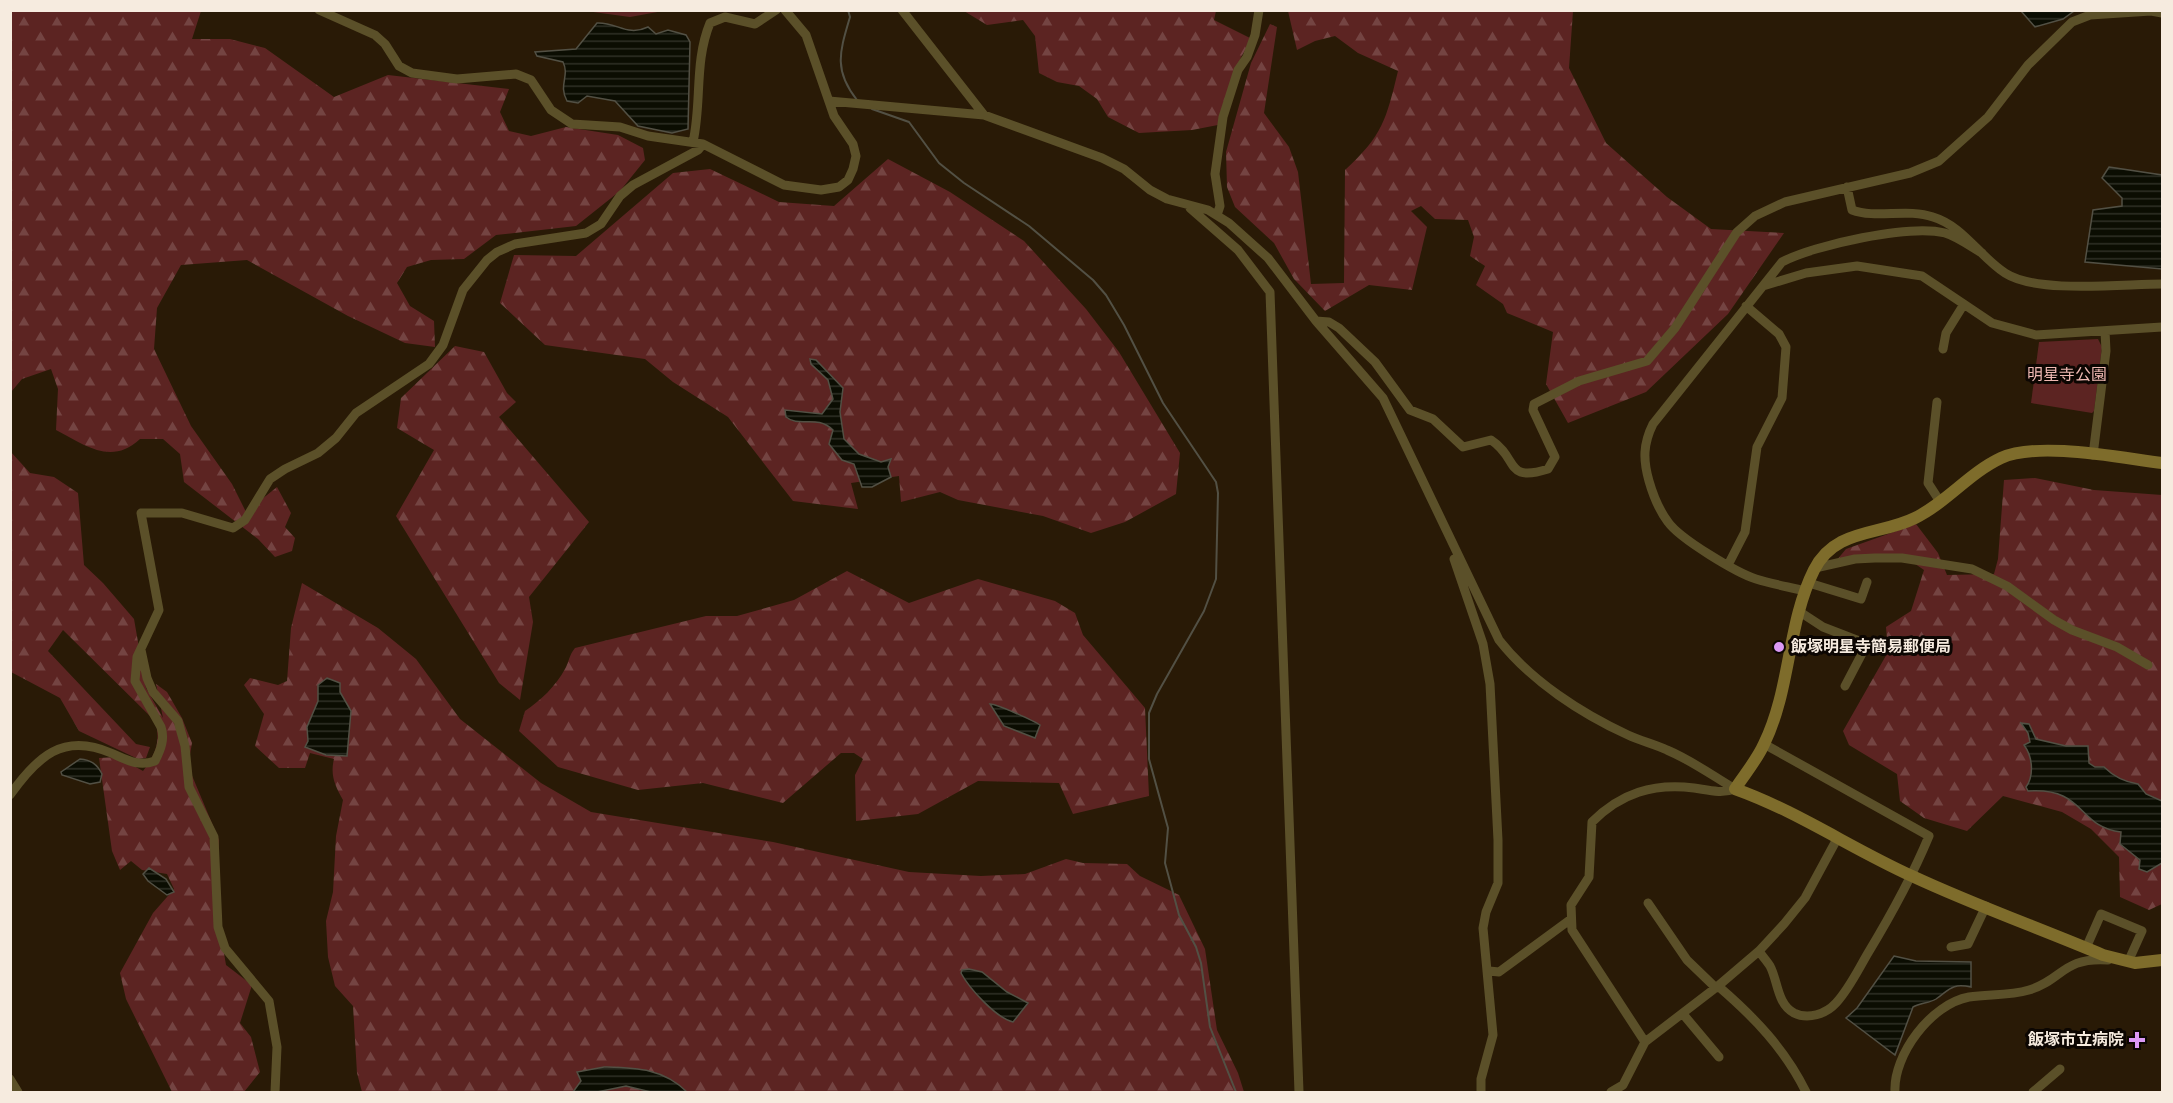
<svg xmlns="http://www.w3.org/2000/svg" width="2173" height="1103" viewBox="0 0 2173 1103" font-family="'Source Sans 3','Noto Sans JP',sans-serif">
	<defs>
		<pattern id="forest-firs" width="22" height="20" patternUnits="userSpaceOnUse" patternTransform="scale(1.5)"><rect width="22" height="20" fill="#5c2422"/><path d="M5 1l3.5 6h-7zM16 11l3.5 6h-7z" fill="#744442"/></pattern>
		<pattern id="water-rules" width="6" height="5" patternUnits="userSpaceOnUse" patternTransform="scale(1.5)"><rect width="6" height="5" fill="#0b0d02"/><path d="M0 2.5h6" fill="none" stroke="#2f3026"/></pattern>
	</defs>
	<rect width="100%" height="100%" fill="#291a06"/>
	<path fill="url(#forest-firs)" d="M11 11H201L192 39H230L265 48 334 97 388 75 509 89 500 112 509 131 531 136 566 127 618 135 643 148 645 160 620 191 576 226 496 235 464 259 431 260 407 267 397 283 410 306 434 321 435 347 405 343 348 316 247 260 181 265 157 308 154 349 191 426 232 484 246 512 277 487 291 513 285 527 295 538 292 551 275 557 258 539 184 482 180 454 163 439H140C111 466 85 445 56 430L58 389 51 369 22 379 11 392Z
		M586 11H663L630 17Z
		M964 11H1216L1214 20 1252 39 1241 57 1223 124 1192 130 1139 133 1108 117 1097 99 1079 86 1057 82 1039 73 1035 36 1023 20 987 25Z
		M1288 11H1573L1569 68 1606 143 1667 197 1711 229 1784 233 1728 314 1646 392 1568 423 1546 384 1553 332 1507 313 1503 304 1476 285 1485 266 1470 256 1474 237 1468 220 1435 219 1421 206 1411 211 1427 227 1412 290 1369 285 1325 311 1294 279 1274 243 1235 207 1227 187 1226 152 1251 63 1270 24 1277 27 1264 113 1289 147 1298 172 1311 284 1344 283 1345 170C1383 135 1386 120 1398 71L1358 53 1335 36 1315 41 1297 50Z
		M888 159 950 192 1024 241 1086 309 1119 352 1180 453 1176 494 1125 522 1091 533 1043 516 958 500 940 492 901 502 899 476 851 483 858 509 793 501 728 417 673 382 645 359 545 345 500 303 514 255 576 256 673 173 710 169 779 202 834 206Z
		M455 346 484 352 507 393 516 402 499 417 589 522 529 597 533 622 520 700 499 683 396 516 434 450 397 428 401 398Z
		M10 451 30 473 54 477 78 493 84 565 103 583 134 619 146 688 163 718 156 684 167 692 182 718 192 743 188 766 219 840 218 918 226 965 252 985 240 1023 251 1037 260 1072 244 1092H172L126 999 120 973 153 913 174 889 167 874 142 870 131 861 120 870 112 851 99 758 118 757 143 771C156 754 161 741 155 721L63 630 48 651 136 744 150 747 146 758 138 759 79 731 60 698 11 672Z
		M2035 478 2094 490 2162 495V904L2149 910 2120 897 2119 857 2091 829 2062 812 2003 796 1967 831 1924 818 1900 801 1897 774 1849 745 1843 731 1888 652 1886 627 1911 611 1924 570 1902 555 1836 561 1846 549 1916 524 1938 553 1947 575 1994 574 1998 559 2004 480Z
		M847 571 909 603 978 579 1055 601 1075 613 1083 635 1145 708 1149 796 1073 814 1059 783 978 781 918 814 856 821 855 775 863 759 854 753H841L783 803 703 783 638 790 558 767 519 731 525 711C540 701 556 686 565 669 569 662 569 655 575 648L706 616H737L794 600Z
		M302 583 378 628 416 659 460 719 541 783 591 812 773 842 909 872 981 876 1025 874 1066 859 1083 863 1127 864 1140 876 1179 895 1205 949 1217 1030 1238 1073 1244 1092H362L357 1073 353 1006 335 986 328 957 326 921 333 892 336 836 343 800C335 786 330 775 334 759L310 753 305 768H279L255 746 264 714 244 685 250 678 278 685 287 681 291 628Z"/>
	<path fill="#5c2422" d="M2098 339 2102 347 2094 411 2092 413 2031 403 2039 342Z"/>
	<path fill="url(#water-rules)" stroke="#525044" stroke-width="1.5" d="M2021 11H2074L2063 19 2035 27Z
		M597 23C617 22 627 37 648 27L656 34 668 30 686 35 690 42 688 129 672 133 638 126 615 101 587 96 578 103 567 101C558 85 570 76 563 62L537 56 535 52 576 49Z
		M2109 167 2162 175V269L2085 262 2093 210 2122 206V198L2102 178Z
		M810 359 816 360 843 388 840 412 844 439 859 454 881 462 891 459 888 467 891 477 872 487H862L854 464 842 460 829 444 833 430C817 414 799 428 786 417L785 410 822 414 833 399 828 380 811 364Z
		M327 678 340 683V692L351 711 347 756 326 755 305 747 308 741 307 727 318 701V685Z
		M990 704C997 704 1034 721 1040 725L1035 738 1004 726Z
		M2021 723 2029 724 2036 739 2066 746H2088L2089 763 2095 767H2104C2113 776 2125 782 2138 784L2146 794 2162 801V863L2147 872 2139 869 2140 860 2120 844 2121 832C2077 827 2086 787 2028 791L2026 787C2034 776 2033 757 2024 745L2030 742 2028 733Z
		M80 759C91 760 97 764 102 774L100 782 90 784 62 775 61 772Z
		M149 868 166 879 174 892 167 895 148 881 143 874Z
		M1894 956 1916 961 1971 962V987C1952 983 1950 989 1936 999 1930 1003 1920 1003 1913 1007L1895 1055 1846 1018 1857 1008Z
		M969 969 982 972 1007 992 1028 1003 1013 1022C996 1018 969 988 961 973L962 970Z
		M604 1067C636 1068 663 1068 687 1092H651L626 1086 597 1092H573L581 1081 577 1072Z"/>
	<g fill="none" stroke-linecap="round" stroke-linejoin="round">
		<path stroke="#525044" stroke-width="2" d="M848 10 850 17C840 51 833 70 857 100
			M872 109 909 122 939 163 964 183 1029 226 1093 280 1106 295 1124 325 1163 403 1216 482 1218 493 1216 579 1204 611 1157 694 1149 713V759L1168 828 1165 863 1179 915 1196 947 1201 963 1210 1027 1236 1092"/>
		<path stroke="#5b5029" stroke-width="9" d="M319 10 375 35 385 44 399 66 412 73 457 79 516 74 531 80 551 110 572 124 620 127 648 136 703 144 784 185 821 190 839 187 848 180 853 169 856 156 853 144 834 116 806 35 785 10
			M902 10 984 115
			M829 101 984 115 1102 158 1124 169 1150 190 1167 199 1208 210 1229 223 1268 258 1316 321 1383 398 1499 640C1531 681 1582 714 1628 735 1641 741 1654 744 1667 750 1691 760 1713 776 1735 789
			M693 142C702 102 694 62 710 23L725 17 755 24 776 10
			M1847 187 1852 210C1876 219 1907 208 1933 217 1963 226 1979 256 2005 273 2037 294 2123 284 2162 284
			M1190 208 1238 250 1270 292 1299 1092
			M1217 215 1220 206 1215 174 1223 117 1238 70 1247 57 1255 35 1259 10
			M1763 286 1806 273 1857 266 1922 276 1992 323 2036 335 2162 327
			M1316 321 1329 322 1339 328 1375 362 1410 410 1433 419 1463 447 1491 440C1519 458 1504 483 1548 469L1555 457 1533 410 1534 404 1579 381 1647 361 1675 328 1737 232 1755 216 1785 202 1910 173 1939 161 1988 117 2028 65 2072 22 2090 15 2151 11 2162 13
			M1943 349 1946 333 1964 304
			M1937 402 1928 483 1939 500
			M2093 455 2106 351 2105 331
			M1454 559 1483 644 1490 684 1498 840V883L1486 912 1483 928 1493 1035 1481 1079V1092
			M1728 565 1745 532 1757 447 1782 398 1786 347 1779 334 1746 306
			M1815 568 1855 559 1875 558H1902L1972 569 2007 586 2054 620 2072 630 2117 647 2148 665
			M1809 583 1861 599 1867 582
			M1805 591C1789 587 1772 584 1756 579 1737 573 1680 539 1668 522 1659 510 1653 495 1649 481 1643 460 1643 444 1653 424L1782 262C1814 245 1910 224 1945 233 1958 237 1971 247 1982 253
			M1800 612 1823 627 1867 644 1845 686
			M141 650 147 678 153 692 178 721 185 746 189 787 214 837 218 927 225 948 269 1001 277 1047 275 1092
			M10 795C37 757 63 732 111 753 127 760 138 767 155 761 161 749 165 739 161 727L135 681 137 657 159 610 141 513H182L233 528 245 520 270 479 285 469 318 453 336 438 356 413 429 364 443 345 463 290 487 260 497 252 515 244 586 233 601 224 620 196 633 185 698 150 703 144
			M1648 903 1687 960 1716 988
			M1951 947 1968 944 1986 906
			M2086 948 2101 914 2142 931 2128 962
			M1759 951C1762 956 1767 961 1770 966 1778 981 1777 1004 1794 1013 1808 1020 1826 1014 1836 1003 1849 989 1858 970 1868 953 1891 915 1912 877 1929 836L1764 744
			M1489 971 1499 972 1571 919
			M1718 986C1754 1017 1785 1049 1806 1092
			M1683 1014 1719 1057
			M1645 1042 1572 930 1571 905 1589 877 1592 822C1621 793 1653 783 1694 788 1708 790 1721 794 1735 789
			M10 1079 18 1092
			M1611 1092 1623 1085 1645 1042 1718 986 1759 951 1784 924 1805 898 1837 839
			M1895 1092C1893 1055 1931 1004 1969 997 1989 994 2009 996 2029 990 2063 980 2062 957 2108 960
			M2033 1092 2060 1069"/>
		<path stroke="#7e6c2b" stroke-width="12" d="M2162 463C2121 458 2038 441 2001 458 1969 473 1946 503 1915 518 1879 536 1835 528 1814 570 1787 624 1791 689 1764 744 1757 760 1744 775 1735 789 1797 811 1852 849 1912 876 1974 905 2039 928 2103 955L2135 963 2162 960"/>
	</g>
	<g fill="#db99f5" stroke="#0c0602" stroke-width="2">
		<circle cx="1779" cy="647" r="6"/>
		<path d="M2134 1031h6v6h6v6h-6v6h-6v-6h-6v-6h6z"/>
	</g>
	<g text-anchor="middle" dominant-baseline="central" stroke-width="6" stroke-linejoin="round" paint-order="stroke">
		<g font-size="16" fill="#efb9b3" stroke="#0c0602">
			<text x="2067" y="375">明星寺公園</text>
		</g>
		<g font-size="16" font-weight="bold" fill="#f6ebdf" stroke="#0c0602" text-anchor="start">
			<text x="1791" y="647">飯塚明星寺簡易郵便局</text>
			<text x="2124" y="1040" text-anchor="end">飯塚市立病院</text>
		</g>
	</g>
	<rect width="2173" height="1103" fill="none" stroke="#f6ebdf" stroke-width="24"/>
</svg>
